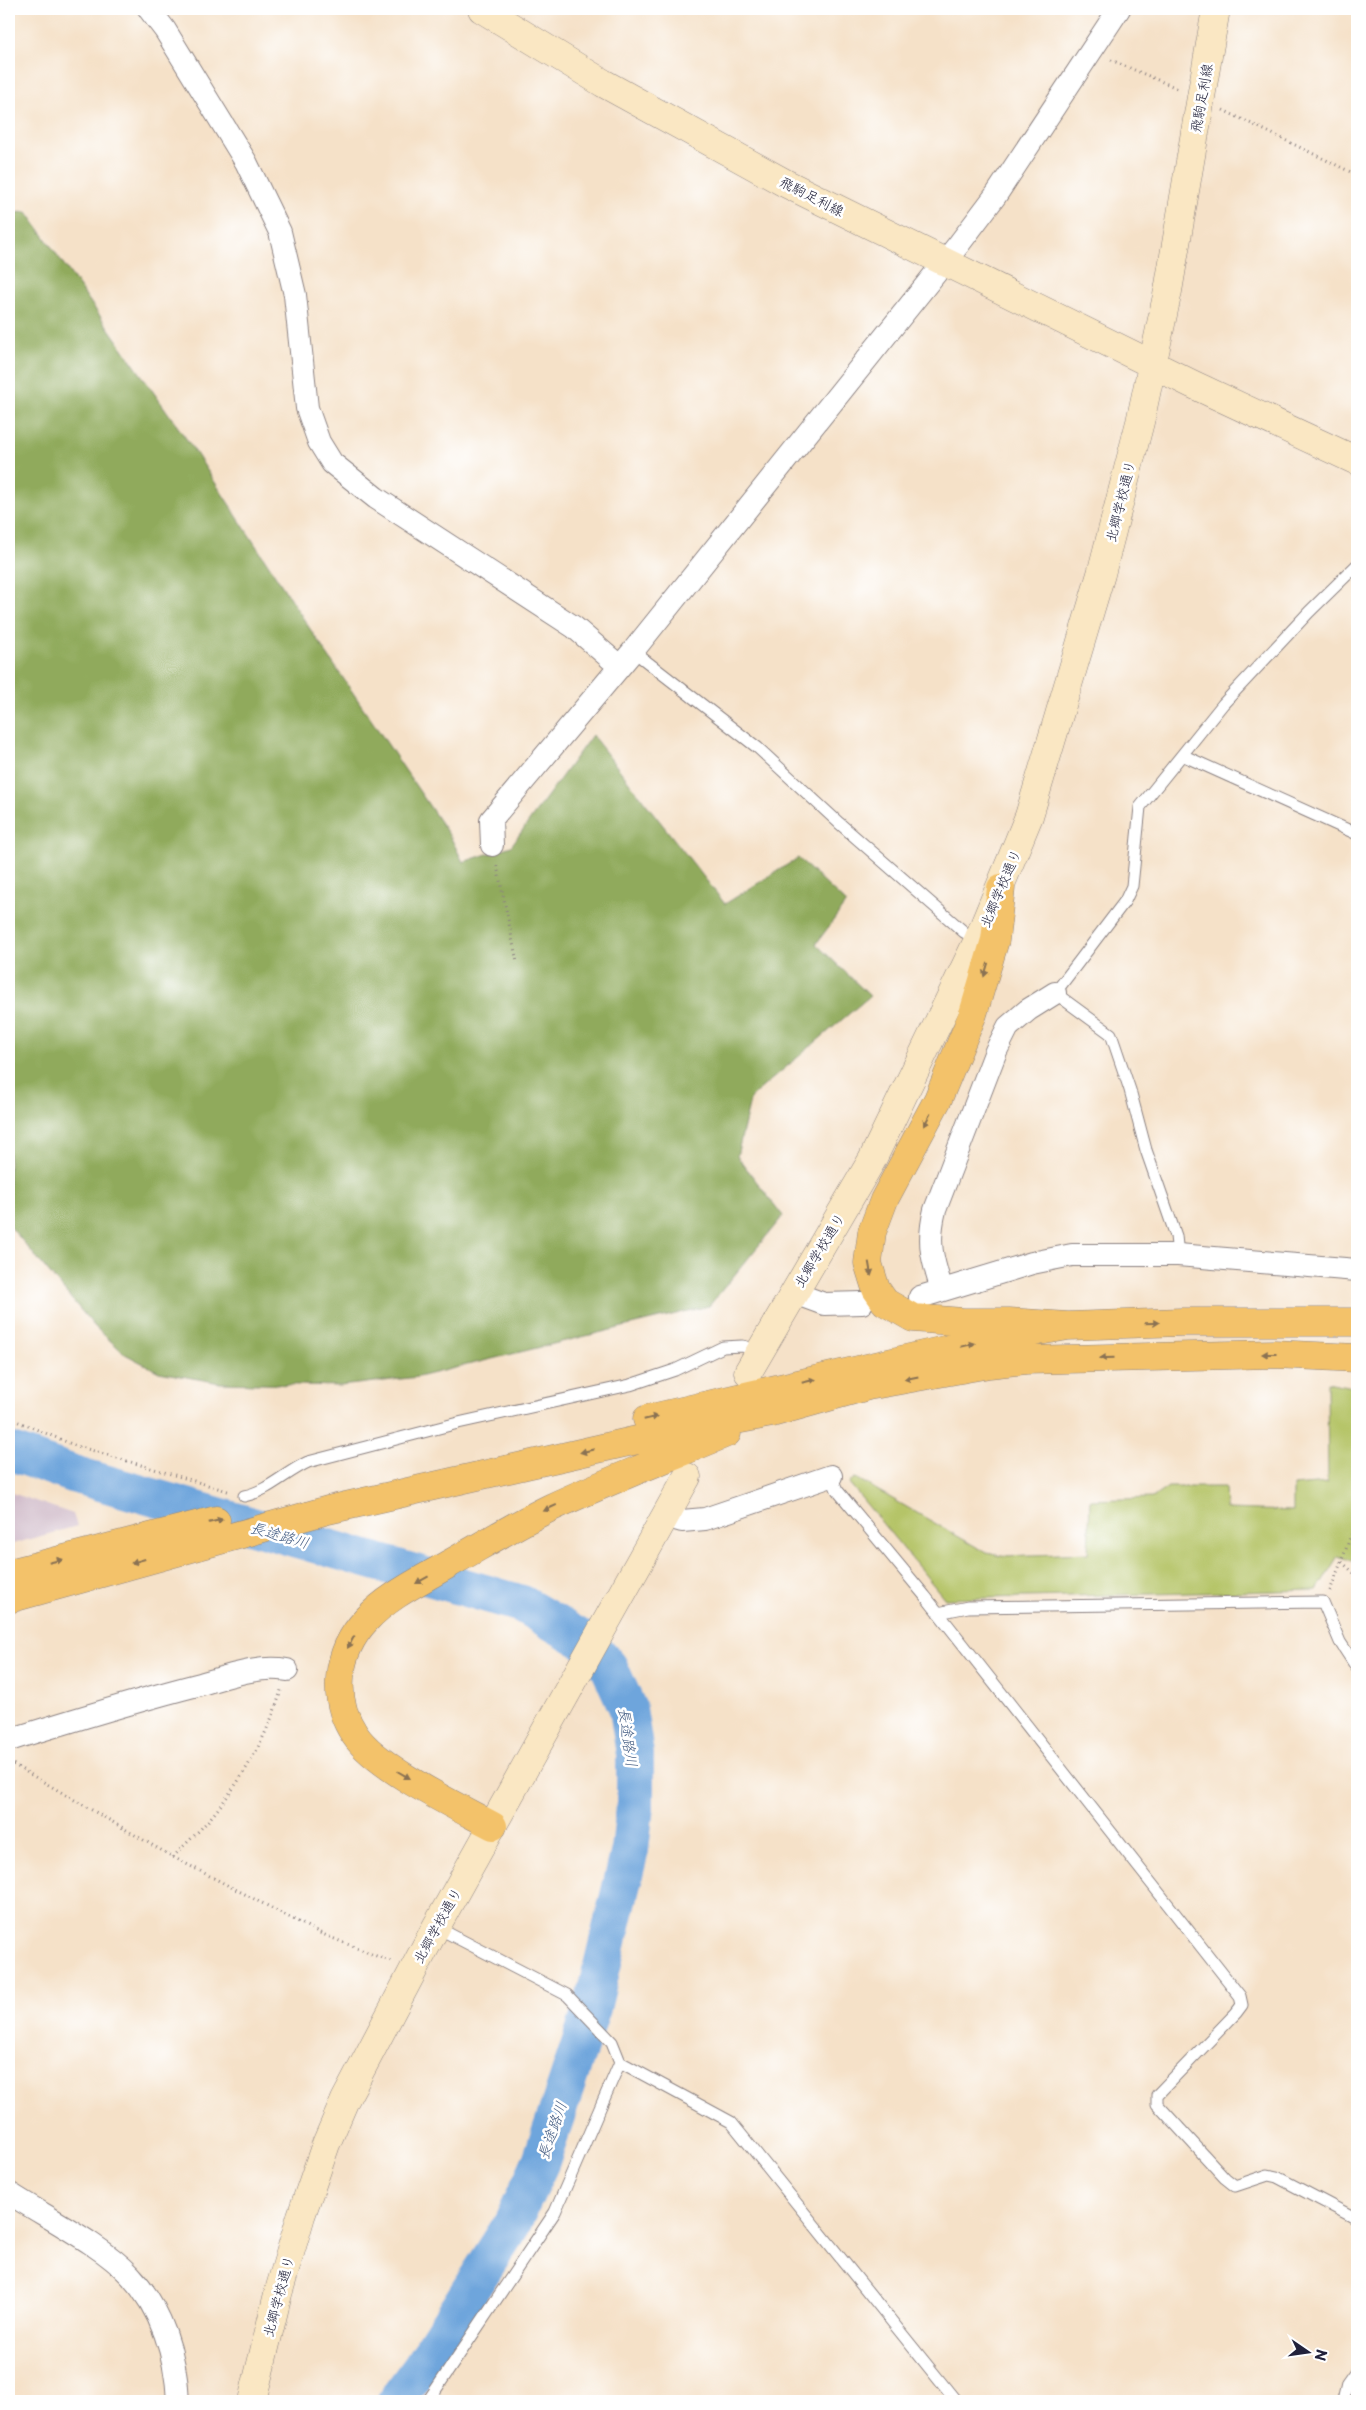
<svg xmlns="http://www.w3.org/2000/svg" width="1366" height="2410" viewBox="0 0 1366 2410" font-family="'Playpen Sans','Klee One',sans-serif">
	<rect width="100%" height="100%" fill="#fff"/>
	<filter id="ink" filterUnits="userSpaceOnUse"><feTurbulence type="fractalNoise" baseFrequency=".02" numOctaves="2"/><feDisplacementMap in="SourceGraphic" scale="10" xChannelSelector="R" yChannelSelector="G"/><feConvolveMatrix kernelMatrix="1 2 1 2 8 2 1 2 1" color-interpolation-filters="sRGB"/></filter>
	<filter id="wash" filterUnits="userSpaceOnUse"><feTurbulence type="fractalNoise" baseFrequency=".0096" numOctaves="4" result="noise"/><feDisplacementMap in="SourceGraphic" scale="20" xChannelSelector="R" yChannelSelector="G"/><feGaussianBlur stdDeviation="1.12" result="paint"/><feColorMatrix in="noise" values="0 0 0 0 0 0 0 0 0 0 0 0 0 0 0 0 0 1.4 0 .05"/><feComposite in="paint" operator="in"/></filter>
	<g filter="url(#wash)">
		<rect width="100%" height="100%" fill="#f5e1c8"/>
		<path fill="#d1bdcb" d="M9 1492 73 1514 77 1526 9 1545Z"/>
		<path fill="#b5c467" stroke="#6c7351" d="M1327 1382 1357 1388V1563L1338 1556 1317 1590 945 1599 849 1483 856 1478 987 1553 1002 1556 1088 1553 1090 1500 1152 1498 1168 1487H1225L1226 1509 1293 1511V1486L1328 1483Z"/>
		<path fill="#90aa5c" stroke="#59664c" d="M27 212 192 447 312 632 451 838 463 862 511 846 592 735 725 904 798 858 846 903 816 944 870 996 751 1097 737 1156 783 1216 709 1306 418 1377 340 1386 220 1383 159 1372 125 1354 95 1327 9 1225V213Z"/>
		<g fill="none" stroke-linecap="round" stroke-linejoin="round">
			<path stroke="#6ea5dc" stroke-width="38" d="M9 1451 76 1475 522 1604 585 1641 609 1667 628 1709 635 1754V1806L630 1850 592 2008 541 2161 512 2224 421 2367 396 2401"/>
		</g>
	</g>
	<g filter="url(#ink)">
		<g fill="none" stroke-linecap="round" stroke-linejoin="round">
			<defs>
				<path id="lane" d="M633 651 758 748 839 823 964 932 978 940
					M1182 755 1357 834
					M1178 1255 1176 1236 1146 1150 1130 1090 1111 1034 1055 993 1125 901 1132 886 1140 807 1223 704 1309 612 1357 565
					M831 1476 837 1490 925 1596 1240 1996 1242 2005 1236 2013 1157 2095V2104L1225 2178 1235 2186 1268 2175 1277 2177 1357 2219
					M244 1496C267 1492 286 1472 308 1462L458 1423 630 1385 675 1370 723 1347 742 1346 761 1350
					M938 1613 968 1607 1323 1602 1340 1642 1357 1668
					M436 1927 567 1995 612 2042 620 2062 731 2122 956 2401
					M428 2401 555 2212 620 2062
					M1343 2401 1347 2384 1357 2370"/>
				<path id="street" d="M149 9 165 30 246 162 280 232 295 295 307 408 319 442 332 463 376 498 574 627 619 666
					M492 845 491 820 633 651 959 244 996 195 1119 9
					M942 1290C932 1259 927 1242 935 1210L996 1051 1008 1027 1028 1010 1055 993
					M794 1293 824 1304 862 1303
					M920 1297 1032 1263 1072 1255H1178L1357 1270
					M665 1516 682 1521 705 1519 831 1476
					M9 1740C71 1721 134 1701 197 1685 227 1677 257 1665 287 1670
					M9 2193C44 2216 102 2245 130 2275 162 2309 176 2356 178 2401"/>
				<path id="secondary" d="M482 9 603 83 785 183 1192 384 1357 461
					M748 1372 872 1160 978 940 1029 816 1101 574 1140 422 1168 291 1216 9
					M252 2401 278 2294 301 2216 326 2144 345 2100 436 1927 687 1477"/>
				<path id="highway" d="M1001 888 995 940 973 1014 938 1099 884 1200 872 1232 868 1263 876 1289 885 1302 913 1318 963 1322H1009L1068 1326 1181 1322H1357
					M647 1419 987 1340 1068 1326
					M9 1573 216 1520
					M9 1599 328 1510 668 1433 772 1413 868 1386 989 1364 1026 1360 1274 1354 1357 1358
					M493 1826C456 1806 377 1768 355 1735 330 1698 337 1651 366 1620 388 1596 420 1581 447 1565 481 1546 515 1525 550 1508 608 1481 668 1458 727 1433"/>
			</defs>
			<use href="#lane" stroke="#8c8282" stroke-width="13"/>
			<use href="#street" stroke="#8c8282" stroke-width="24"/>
			<use href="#secondary" stroke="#8c8282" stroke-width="29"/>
			<use href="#highway" stroke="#8c8282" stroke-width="29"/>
			<path stroke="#8c8282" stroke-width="3" stroke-dasharray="1 4" stroke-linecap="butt" d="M1111 60 1179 89
				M1223 110 1357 175
				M497 866 517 962
				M9 1418 74 1445 231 1492
				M1342 1562 1357 1576
				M1330 1591 1357 1520
				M9 1762 173 1857 320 1933 391 1962
				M173 1857C186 1843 201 1830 213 1815 242 1780 269 1734 281 1690"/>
			<use href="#lane" stroke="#fff" stroke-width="11"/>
			<use href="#street" stroke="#fff" stroke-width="22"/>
			<use href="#secondary" stroke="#fae7c3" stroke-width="28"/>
			<use href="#highway" stroke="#f3c26a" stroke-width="28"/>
		</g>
		<defs><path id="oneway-solid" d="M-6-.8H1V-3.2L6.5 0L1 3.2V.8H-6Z" transform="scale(1.25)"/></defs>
		<g fill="#8a7252">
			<use href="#oneway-solid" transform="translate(986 970) rotate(107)"/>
			<use href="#oneway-solid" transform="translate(927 1120) rotate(118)"/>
			<use href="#oneway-solid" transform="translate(870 1269) rotate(80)"/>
			<use href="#oneway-solid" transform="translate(1152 1323) rotate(-2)"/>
			<use href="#oneway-solid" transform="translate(968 1345) rotate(-13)"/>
			<use href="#oneway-solid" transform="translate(1269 1354) rotate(180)"/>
			<use href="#oneway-solid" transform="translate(1107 1358) rotate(178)"/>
			<use href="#oneway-solid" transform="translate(911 1378) rotate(169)"/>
			<use href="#oneway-solid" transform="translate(809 1381) rotate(-13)"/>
			<use href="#oneway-solid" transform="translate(651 1418) rotate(-13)"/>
			<use href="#oneway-solid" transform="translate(587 1451) rotate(167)"/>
			<use href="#oneway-solid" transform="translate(550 1508) rotate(155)"/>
			<use href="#oneway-solid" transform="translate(216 1521) rotate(-14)"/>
			<use href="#oneway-solid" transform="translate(56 1561) rotate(-14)"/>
			<use href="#oneway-solid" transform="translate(138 1561) rotate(164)"/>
			<use href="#oneway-solid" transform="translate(422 1580) rotate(151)"/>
			<use href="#oneway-solid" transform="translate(351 1642) rotate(119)"/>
			<use href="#oneway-solid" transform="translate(404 1775) rotate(30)"/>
		</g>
	</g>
	<g text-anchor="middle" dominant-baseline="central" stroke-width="5" stroke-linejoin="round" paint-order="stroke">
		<g font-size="14" fill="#22223b" stroke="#fff">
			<text transform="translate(1201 98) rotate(-80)">飛駒足利線</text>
			<text transform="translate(812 196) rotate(27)">飛駒足利線</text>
			<text transform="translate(1120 501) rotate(-76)">北郷学校通り</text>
			<text transform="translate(1000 888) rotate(-67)">北郷学校通り</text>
			<text transform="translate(819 1250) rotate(-59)">北郷学校通り</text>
			<text transform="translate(437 1925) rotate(-61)">北郷学校通り</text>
			<text transform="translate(278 2296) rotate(-75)">北郷学校通り</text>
		</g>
		<g font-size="15" font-style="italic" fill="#445d83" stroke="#fff">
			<text transform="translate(280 1534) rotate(16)">長途路川</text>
			<text transform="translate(629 1737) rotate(82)">長途路川</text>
			<text transform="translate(551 2130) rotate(-71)">長途路川</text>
		</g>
	</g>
	<rect width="1366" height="2410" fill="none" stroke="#fff" stroke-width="30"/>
	<g transform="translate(1308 2352) rotate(103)" stroke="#ffffff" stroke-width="4" paint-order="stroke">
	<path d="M0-4L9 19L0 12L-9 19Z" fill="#22223b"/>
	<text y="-8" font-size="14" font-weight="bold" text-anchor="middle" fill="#22223b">N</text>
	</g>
</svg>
